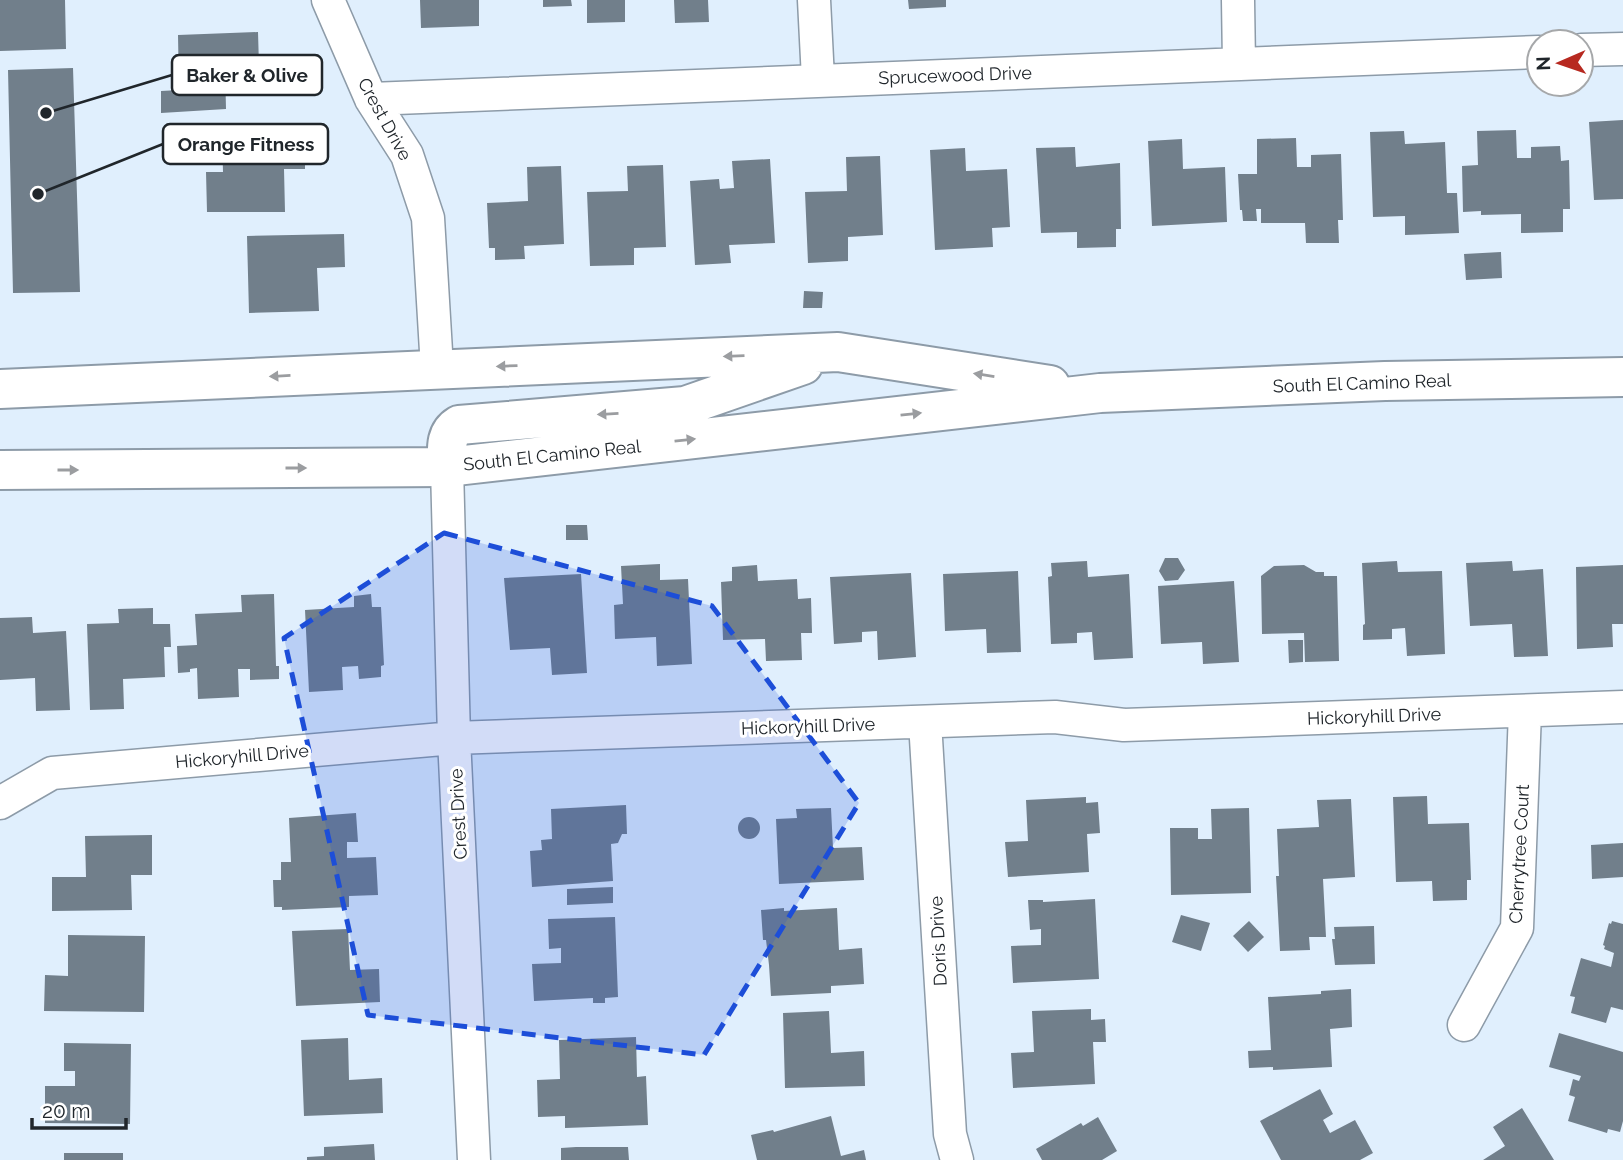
<svg xmlns="http://www.w3.org/2000/svg" width="1623" height="1160" viewBox="0 0 1623 1160" font-family="Raleway,sans-serif">
	<rect width="100%" height="100%" fill="#e0effd"/>
	<path fill="#717f8b" d="M0 0H65L66 49 0 51Z
		M420 0H479V26L421 28Z
		M543 0H571L572 6 543 7Z
		M587 0H625V22L587 23Z
		M674 0H708L709 22 675 23Z
		M908 0H946V7L909 9Z
		M258 32 259 66 225 67 226 109 161 113V91L179 90 178 35Z
		M73 68 80 292 13 293 8 70Z
		M1623 120V199L1594 200 1589 122Z
		M1516 130 1517 158H1531V147L1560 146 1561 161 1569 160 1570 209H1563V232L1521 233V214L1481 215V211L1463 212 1462 166 1478 165 1477 131Z
		M1404 131 1405 144 1445 142 1447 193H1457L1459 233 1405 235V216L1373 217 1370 132Z
		M277 132H305V169H284L285 212H207L206 172H223L222 135H277Z
		M1296 138 1297 167H1311V155L1341 154 1343 220H1338L1339 243H1306L1305 223H1261V209H1256L1257 221H1243L1242 210H1240L1238 174H1257V139Z
		M1182 139 1183 169 1225 167 1227 222 1152 226 1148 141Z
		M1075 147 1076 167 1120 163 1121 229H1116V247L1077 248V232L1041 233 1036 148Z
		M965 148 966 171 1007 169 1010 227 992 228 993 247 935 250 930 150Z
		M880 156 883 235 848 237V261L808 263 805 192 847 191 846 157Z
		M770 159 775 243 729 245 731 263 695 265 690 181 719 179 720 189 734 188 732 161Z
		M663 165 666 247 634 248V265L590 266 587 192 628 191 627 166Z
		M561 166 564 244 524 246 525 259 495 260V248H489L487 203 528 201 527 167Z
		M344 234 345 267 317 268 319 311 249 313 247 236Z
		M1501 252 1502 278 1466 280 1464 254Z
		M804 291 823 292 822 308H803Z
		M566 525H587L588 540H566Z
		M1165 558H1178L1185 570 1178 580 1165 581 1159 571Z
		M1087 561 1088 577 1129 574 1133 658 1094 660 1092 632 1077 633V643L1051 644 1048 577 1052 576 1051 563Z
		M1397 561 1398 572 1442 571 1445 654 1407 656 1405 628 1392 629V639L1363 640V625L1365 624 1362 563Z
		M1512 561 1513 571 1543 569 1548 656 1514 657 1512 624 1470 626 1466 563Z
		M660 564V580L688 579 692 664 657 666 656 637 615 639 614 605 623 604 621 566Z
		M757 565 758 581 797 579 798 599 811 598 812 633H801L802 660 766 661 765 639 723 640 721 582 732 581V567Z
		M1304 565 1316 572H1324V576H1337L1339 661 1305 662 1304 633 1262 634 1261 576 1274 566Z
		M1623 565V624H1612L1613 647 1577 649 1576 567Z
		M1018 571 1021 652 987 653 986 629 945 631 943 574Z
		M911 573 916 657 878 660 877 631 862 632V642L834 644 830 577Z
		M581 574 587 673 552 675 550 648 510 650 504 578Z
		M1234 581 1239 662 1203 664 1202 642 1161 644 1158 586Z
		M274 594 276 666H279V679L250 680V669H238L239 697 198 699 197 668 190 669V672L178 673 177 646 197 645 195 614 242 612 241 595Z
		M371 594 372 607H381L384 665 381 666V677L359 679 358 666 342 667 343 690 309 692 305 610 354 607V596Z
		M153 608V624H170L171 647H164L165 677 123 679 124 709 90 710 87 624 119 623 118 609Z
		M32 617 33 633 66 631 70 710 36 711 35 678 0 680V618Z
		M1288 640H1303V662L1289 663Z
		M1427 796 1428 824 1469 823 1471 880H1467V900L1433 901 1432 881 1396 882 1393 797Z
		M1086 797V803L1098 802 1100 833 1087 834 1089 872 1008 877 1005 842 1028 841 1026 800Z
		M1351 799 1355 877 1323 879 1326 937H1309L1310 950 1280 951 1276 876H1279L1277 829 1319 827 1317 800Z
		M626 805 627 834H622L618 843 611 844 613 881 532 887 530 851 542 850 541 840 552 839 551 809Z
		M831 808 833 848 862 847 864 880 779 884 776 819 797 818 796 809Z
		M1249 808 1251 893 1171 895 1170 828H1198V839H1212L1211 809Z
		M356 813 358 842H347V858L376 857 378 895 349 896V907L282 910V907H274L273 880H281V862H291L289 818Z
		M738 828a11 11 0 1 1 22 0a11 11 0 1 1-22 0Z
		M152 835V875H131L132 910 52 911V877H86L85 836Z
		M1623 843V877L1592 879 1591 845Z
		M613 887V903L567 905V889Z
		M1095 899 1099 979 1013 983 1011 946 1041 945V929L1030 930 1028 900H1043V902Z
		M784 908V911L837 908 839 950 862 948 864 984 831 986V993L771 996 769 965 766 940H763L761 910Z
		M1181 915 1210 923 1201 951 1172 942Z
		M615 917 618 997 605 998V1003H593V998L534 1001 532 964 561 963V948L549 949 548 919Z
		M1249 921 1264 937 1248 952 1233 936Z
		M1612 921 1623 924V1010L1611 1007 1606 1023 1571 1013 1575 997 1570 996 1581 958 1611 967 1614 953 1604 949 1605 946 1603 945 1609 923 1611 924Z
		M1374 926 1375 964 1335 965 1332 939H1335L1334 927Z
		M348 929 350 970 379 969 380 1002 296 1006 292 931Z
		M68 935 145 936 144 1012 44 1011 45 975 68 976Z
		M1351 989 1352 1027 1330 1029 1332 1067 1273 1070V1067L1249 1068 1248 1051 1271 1050 1268 997 1321 994V991Z
		M1091 1009V1020L1105 1019 1106 1042H1093L1095 1084 1013 1088 1011 1053 1034 1052 1032 1011Z
		M829 1011 831 1053 864 1051 865 1086 785 1088 783 1013Z
		M1559 1033 1623 1052V1121L1620 1132 1608 1129 1607 1133 1568 1121 1575 1097 1569 1095 1573 1079 1579 1081 1581 1076 1549 1067Z
		M636 1037 637 1077 646 1076 648 1125 565 1128V1116L538 1117 537 1080 560 1079 559 1040Z
		M348 1038 349 1080 382 1078 383 1113 304 1116 301 1040Z
		M64 1043 131 1044 130 1124 45 1123V1086H75V1071H64Z
		M1320 1089 1333 1114 1323 1120 1330 1133 1355 1120 1373 1153 1360 1160H1281L1260 1121Z
		M1522 1108 1554 1160H1483L1505 1146 1493 1127Z
		M831 1116 841 1156 864 1150 866 1160H757L751 1135 773 1130 774 1132Z
		M1098 1117 1117 1151 1102 1160H1042L1036 1149 1081 1123 1083 1126Z
		M374 1144 375 1160H307V1157L324 1156V1147Z
		M576 1147H628L629 1160H561V1148Z
		M64 1153H123V1160H64Z"/>
	<g fill="none" stroke-linecap="round" stroke-linejoin="round">
		<defs>
			<path id="minor" d="M328 0 371 99 407 155 428 218 437 368
				M814 0 818 79
				M1238 0 1239 64
				M1581 50 1623 49
				M371 99 1539 52
				M447 467 454 738 474 1160
				M925 722 950 1134 957 1160
				M0 803 52 773 454 738 1055 717 1124 725 1623 707
				M1464 1025 1517 928 1525 711"/>
			<path id="major" d="M0 389 838 352 1050 385
				M447 467C447 451 444 434 459 425L685 406 803 365
				M0 470 447 467 1100 393 1385 381 1623 377"/>
		</defs>
		<use href="#minor" stroke="#8d9ba8" stroke-width="35"/>
		<use href="#major" stroke="#8d9ba8" stroke-width="42"/>
		<use href="#minor" stroke="#fff" stroke-width="32"/>
		<use href="#major" stroke="#fff" stroke-width="38"/>
	</g>
	<defs><path id="oneway-solid" d="M-6-.8H1V-3.2L6.5 0L1 3.2V.8H-6Z" transform="scale(1.75)"/></defs>
	<g fill="#9b9da0">
		<use href="#oneway-solid" transform="translate(734 356) rotate(178)"/>
		<use href="#oneway-solid" transform="translate(507 366) rotate(178)"/>
		<use href="#oneway-solid" transform="translate(984 375) rotate(-171)"/>
		<use href="#oneway-solid" transform="translate(280 376) rotate(177)"/>
		<use href="#oneway-solid" transform="translate(608 414) rotate(177)"/>
		<use href="#oneway-solid" transform="translate(911 414) rotate(-6)"/>
		<use href="#oneway-solid" transform="translate(685 440) rotate(-6)"/>
		<use href="#oneway-solid" transform="translate(296 468)"/>
		<use href="#oneway-solid" transform="translate(68 470)"/>
	</g>
	<path fill="#1d4ed8" fill-opacity="0.2" stroke="#1d4ed8" stroke-width="5" stroke-dasharray="14 9" stroke-linejoin="round" d="M444 533 712 606 859 803 704 1055 368 1015 284 638Z"/>
	<g text-anchor="middle" dominant-baseline="central" stroke-width="6" stroke-linejoin="round" paint-order="stroke">
		<g font-size="18" fill="#20262b" stroke="#fff">
			<text transform="translate(955 75) rotate(-2)">Sprucewood Drive</text>
			<text transform="translate(385 119) rotate(61)">Crest Drive</text>
			<text transform="translate(1362 383) rotate(-2)">South El Camino Real</text>
			<text transform="translate(552 455) rotate(-6)">South El Camino Real</text>
			<text transform="translate(1374 716) rotate(-2)">Hickoryhill Drive</text>
			<text transform="translate(808 726) rotate(-2)">Hickoryhill Drive</text>
			<text transform="translate(242 756) rotate(-5)">Hickoryhill Drive</text>
			<text transform="translate(458 814) rotate(-93)">Crest Drive</text>
			<text transform="translate(1519 854) rotate(-87)">Cherrytree Court</text>
			<text transform="translate(938 941) rotate(-93)">Doris Drive</text>
		</g>
	</g>
	<path fill="none" stroke="#20262b" stroke-width="2.5" d="M46 113L172 75M38 194L163 144"/>
	<g fill="#20262b" stroke="#fff" stroke-width="2.5">
		<circle cx="46" cy="113" r="7"/>
		<circle cx="38" cy="194" r="7"/>
	</g>
	<g fill="#fff" stroke="#20262b" stroke-width="2.5">
		<rect x="172" y="55" width="150" height="40" rx="7"/>
		<rect x="163" y="124" width="165" height="40" rx="7"/>
	</g>
	<g font-size="19" text-anchor="middle" font-weight="bold" fill="#20262b">
		<text x="247" y="82">Baker &amp; Olive</text>
		<text x="246" y="151">Orange Fitness</text>
	</g>
	<g transform="translate(1560 63) rotate(268)"><circle r="33" fill="#ffffff" stroke="#a6a8aa" stroke-width="2"/>
	<path d="M0-5L12 26L0 18L-12 26Z" fill="#b72920"/>
	<text y="-10" font-size="19" font-weight="bold" text-anchor="middle" fill="#20262b">N</text>
	</g>
	<path d="M32 1118v10h94v-10" fill="none" stroke="#20262b" stroke-width="3.5"/>
	<text x="42" y="1118" font-size="21" fill="#20262b" stroke="#ffffff" stroke-width="5" paint-order="stroke">20 m</text>
</svg>
